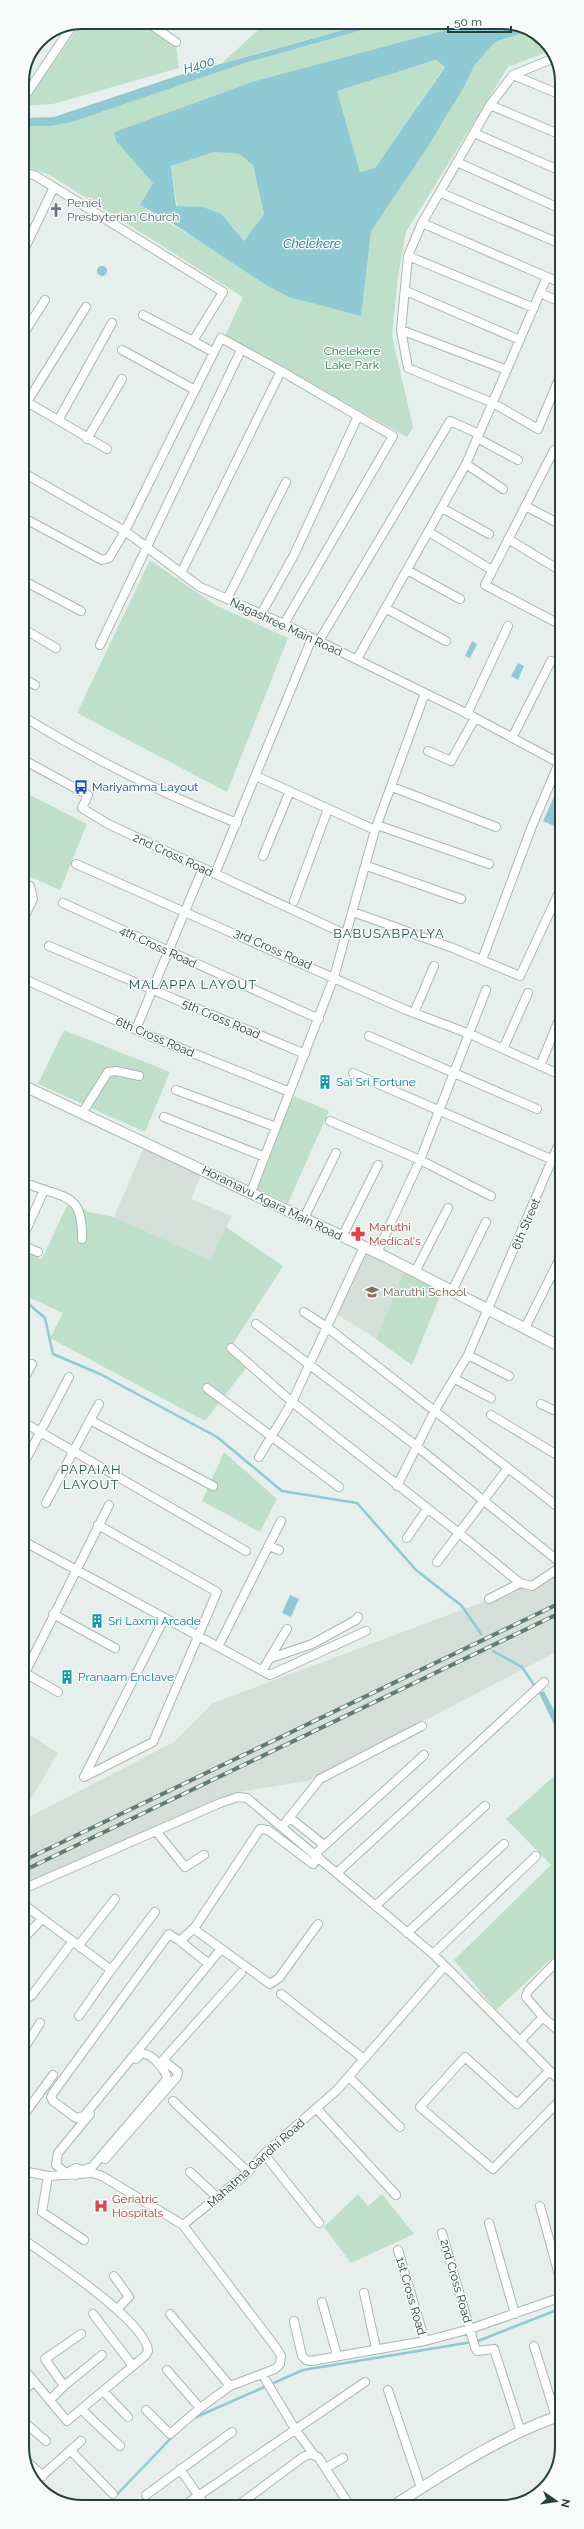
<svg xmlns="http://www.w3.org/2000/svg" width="584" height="2529" viewBox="0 0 584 2529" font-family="Raleway,sans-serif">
	<rect width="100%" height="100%" fill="#e6efeb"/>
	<path fill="#d4dfda" d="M144 1147 201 1175 191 1199 232 1216 210 1260 114 1217Z
		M366 1254 403 1273 376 1339 338 1315Z
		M562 1569V1649L308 1781 237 1792 23 1886V1820L174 1742 213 1703 480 1603Z
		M23 1730 58 1753 25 1809 23 1808Z"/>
	<path fill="#bfe0c8" d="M82 22H139L176 45 179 68 53 104 23 106Z
		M267 22H372L222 63Z
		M391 22H476L255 81 114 132 153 183 140 205 227 258 360 316 370 231 427 148 464 87 474 66 495 42 528 31 542 37 550 51 508 67 406 232 398 276 392 336 413 427 407 437 225 336 243 297 50 175 22 165V126H51L72 122 245 63Z
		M437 60 445 66 375 168 360 172 337 91Z
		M214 152 239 154 253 165 264 214 244 241C219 211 216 208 177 206L171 166Z
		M150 560 215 605 288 638 227 792 77 713Z
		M22 791 87 824 60 890 22 873Z
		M64 1030 170 1072 145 1132 38 1084Z
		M294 1096 329 1111 288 1203 254 1188Z
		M71 1197 70 1200 89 1212 114 1217 210 1260 226 1227 283 1266 229 1350 246 1368 205 1421 50 1338 63 1313 23 1295V1250L42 1259Z
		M403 1273 442 1291 412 1365 376 1339Z
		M224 1452 277 1499 260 1532 202 1501Z
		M562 1769V1949L496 2010 454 1960 551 1865 506 1819Z
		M358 2194 368 2206 382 2194 414 2234 351 2263 324 2227Z"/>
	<path fill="#8ec9d4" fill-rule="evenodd" d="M372 22H391L245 63 72 122 51 126H22V118L54 117 177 76Z
		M476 22H510L528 31 495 42 474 66 464 87 427 148 371 231 361 316 289 297 266 285 169 221 140 205 153 183 116 141 114 132 255 81ZM436 60 445 67 375 168 360 172 337 91ZM214 152 239 154 253 165 264 214 244 241 221 214 203 207 176 206 171 166Z
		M97 271a5 5 0 1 1 10 0a5 5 0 1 1-10 0Z
		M472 641 477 644 470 658 465 656Z
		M518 663 524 666 518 680 511 676Z
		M558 788 561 789V823L559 828 543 821Z
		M290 1595 299 1599 291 1617 282 1613Z
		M544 1691 562 1726V1741L539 1693Z"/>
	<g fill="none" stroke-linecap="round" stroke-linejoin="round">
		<path stroke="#8ec9d4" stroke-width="2.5" d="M23 1299 45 1318 53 1354 100 1374 217 1437 282 1491 357 1503 416 1570 462 1606 481 1634
			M493 1651 522 1667 536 1688
			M194 2418 303 2370 478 2341 562 2308
			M105 2507 174 2435"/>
		<defs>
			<path id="minor" d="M147 22 176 42
				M554 58 513 75 561 95
				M513 75 490 105 422 223 408 256 401 330 408 368 493 403 538 429 561 374
				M27 93 72 26
				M490 105 561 135
				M474 133 561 171
				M457 162 561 209
				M22 171 36 176 223 292 193 341 213 352
				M441 193 561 244
				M422 223 561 283
				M22 254 54 187
				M408 256 534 308
				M406 291 520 340
				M540 293 561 302
				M143 315 193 341
				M401 330 507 370
				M22 336 45 300
				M122 350 195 390 221 338 281 371 181 573
				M22 399 107 449
				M27 402 86 307
				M59 419 112 323
				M477 438 518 460
				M87 439 122 379
				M554 450 485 585 561 625
				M466 464 503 489
				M22 472 125 531 200 587 284 624 470 715 561 764
				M525 506 558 523 561 517
				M442 508 489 534
				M22 517 102 560 109 558 125 531 195 390
				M429 532 492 570
				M508 539 561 571
				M407 570 460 599
				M22 580 81 611
				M227 599 286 482
				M385 608 446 641
				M261 614 294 555 358 416 281 371
				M284 624 393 436 358 416
				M22 628 56 648
				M319 641 450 421 479 434
				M100 645 241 350
				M357 659 466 464 547 277
				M22 678 35 685
				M467 714 508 626
				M22 716C91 758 162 794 237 823
				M512 738 551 661
				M428 751 451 761 475 718
				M22 759 88 795 82 808 108 824 347 935
				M256 776 375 830
				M392 787 496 827
				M377 825 489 864
				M263 856 290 791
				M76 864 406 1010 470 1034 561 1075
				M367 866 461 899
				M215 874 312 638
				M22 882 30 886 33 899 22 922
				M294 901 328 809
				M63 903 319 1019
				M353 912 453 948 520 976 561 888
				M49 946 305 1054
				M482 960 532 826 559 763
				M22 978 150 1036 290 1092
				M414 1013 434 966
				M136 1029 203 868
				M369 1036 537 1109
				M503 1049 528 993
				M540 1066 561 1015
				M353 1073 553 1160
				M176 1090 276 1127
				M82 1113 108 1072 116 1071 139 1076
				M164 1117 265 1157
				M330 1121 420 1160 491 1196
				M31 1185C66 1199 83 1193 82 1239
				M251 1192 334 977 375 830 425 693
				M304 1218 336 1153
				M23 1237 44 1190
				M342 1237 378 1165
				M23 1246 38 1252
				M377 1253 420 1160 486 990
				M415 1272 448 1208
				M452 1291 486 1222
				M304 1312 328 1328 562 1510
				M256 1324 415 1445 562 1564
				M525 1328 561 1256
				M231 1348 292 1402 459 1533 508 1468
				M468 1355 509 1376
				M455 1379 491 1398
				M23 1381 32 1364
				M207 1388 339 1487
				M541 1404 562 1414
				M491 1415 562 1458
				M90 1420 99 1404
				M23 1422 246 1551
				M259 1457 292 1402 364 1247
				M23 1465 69 1377
				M397 1486 435 1410 468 1355 561 1139
				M46 1503 90 1420 213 1486
				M98 1525 217 1592 153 1742 84 1777 164 1619
				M407 1538 427 1509
				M23 1541 270 1675 366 1631
				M269 1546 279 1550
				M437 1562 459 1533 520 1583 489 1599
				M520 1583 532 1586 562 1566
				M53 1614 115 1648
				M218 1647 281 1521
				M271 1658 312 1644 356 1620 358 1617
				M262 1671 287 1629
				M58 1692 25 1673 109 1505
				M289 1817 324 1845
				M282 1827 320 1779 422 1726
				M156 1831 185 1867 204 1855
				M315 1854 424 1755
				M318 1857 313 1864 268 1830 260 1829 195 1927 198 1932 270 1984 279 1978 318 1924
				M338 1872 544 1682
				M23 1889 220 1803 238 1797 247 1798 433 1954 562 2083
				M23 1904 111 1970 155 1912
				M375 1906 485 1806
				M195 1927 180 1941 169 1934 53 2093 51 2097 53 2101 76 2118 84 2116 221 1949
				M407 1933 504 1844
				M23 1939 42 1919
				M180 1941 209 1964
				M79 1945 115 1899
				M433 1954 536 1856
				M562 1956 528 1991 526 1997 543 2017 562 2034
				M281 1994 364 2059
				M23 2001 32 1995 73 1941
				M79 2016 111 1970
				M520 2041 543 2017
				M23 2050 40 2023
				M549 2071 517 2104 465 2057 420 2107 493 2169 562 2098
				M349 2077 400 2127
				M173 2101 248 2172
				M317 2109 396 2195
				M23 2116 53 2075
				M264 2154 319 2223
				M105 2159 177 2077 178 2072 163 2060 241 1973
				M76 2168 66 2173 56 2165 58 2153 90 2114
				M23 2171 48 2176 93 2173 102 2176 183 2225 248 2172 264 2154 337 2090 444 1967
				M190 2172 218 2198
				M76 2175V2168L83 2170 92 2167 167 2079C166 2070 151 2052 141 2054L136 2059
				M48 2176 42 2212 84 2240
				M540 2206 562 2286
				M489 2223 515 2314
				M442 2233 475 2347 477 2351 494 2349 521 2432
				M23 2239C48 2257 147 2322 148 2351L146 2355 67 2421 23 2368
				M398 2250 425 2341
				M114 2276 129 2297 117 2309
				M364 2293 376 2348
				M322 2302 337 2355
				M93 2314 133 2366
				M170 2314 230 2386
				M294 2321 302 2356 306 2360 311 2361 425 2341 470 2329 562 2297
				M81 2334 45 2359 64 2386 102 2355
				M534 2346 556 2417
				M167 2370 200 2408
				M262 2374 295 2429 314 2455
				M388 2390 421 2488
				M23 2392 34 2381
				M104 2392 128 2417
				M50 2400 64 2386
				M82 2410 120 2446
				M146 2410 170 2434 200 2408 230 2386 275 2369 280 2364 281 2356 277 2349 183 2225
				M23 2421 46 2441
				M71 2451 113 2494
				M23 2458 43 2476
				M326 2468 343 2458
				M180 2469 206 2507
				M36 2481 81 2441
				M146 2495 232 2432
				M182 2507 365 2382
				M236 2507 303 2457 310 2454 318 2457 350 2506"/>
			<path id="tertiary" d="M22 1085 386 1257 561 1347
				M393 2506C445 2473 504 2434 562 2415"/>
		</defs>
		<use href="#minor" stroke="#a8b8b2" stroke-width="10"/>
		<use href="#tertiary" stroke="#a8b8b2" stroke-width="12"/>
		<use href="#minor" stroke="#fff" stroke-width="8"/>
		<use href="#tertiary" stroke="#fff" stroke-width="10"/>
		<defs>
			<path id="rail" d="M23 1861 562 1602
				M23 1871 562 1612"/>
		</defs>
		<use href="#rail" stroke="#5f7d75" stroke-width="4"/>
		<use href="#rail" stroke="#f7fbf9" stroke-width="2.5" stroke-dasharray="8" stroke-linecap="butt"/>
	</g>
	<defs>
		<symbol id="church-bare" viewBox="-9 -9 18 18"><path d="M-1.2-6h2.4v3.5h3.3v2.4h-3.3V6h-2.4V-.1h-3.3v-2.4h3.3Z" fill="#6b7280" stroke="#f7fbf9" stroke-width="2.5" paint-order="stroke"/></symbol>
		<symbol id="bus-bare" viewBox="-9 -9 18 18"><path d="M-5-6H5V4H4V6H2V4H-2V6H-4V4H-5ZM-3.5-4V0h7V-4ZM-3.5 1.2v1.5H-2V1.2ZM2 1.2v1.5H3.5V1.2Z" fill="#1a4fb4" stroke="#f7fbf9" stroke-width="2.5" paint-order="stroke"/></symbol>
		<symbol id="building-bare" viewBox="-9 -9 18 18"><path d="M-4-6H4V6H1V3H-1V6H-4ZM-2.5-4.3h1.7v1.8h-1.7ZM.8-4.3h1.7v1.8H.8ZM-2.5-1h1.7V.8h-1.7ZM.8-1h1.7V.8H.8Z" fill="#0f9aa8" stroke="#f7fbf9" stroke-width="2.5" paint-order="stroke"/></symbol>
		<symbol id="pharmacy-bare" viewBox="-9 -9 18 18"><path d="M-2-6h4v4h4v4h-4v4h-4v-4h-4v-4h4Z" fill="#e0444e" stroke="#f7fbf9" stroke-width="2.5" paint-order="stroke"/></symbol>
		<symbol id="school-bare" viewBox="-9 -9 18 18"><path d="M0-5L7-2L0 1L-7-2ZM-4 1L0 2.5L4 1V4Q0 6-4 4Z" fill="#8d6e63" stroke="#f7fbf9" stroke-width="2.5" paint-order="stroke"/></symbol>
		<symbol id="hospital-bare" viewBox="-9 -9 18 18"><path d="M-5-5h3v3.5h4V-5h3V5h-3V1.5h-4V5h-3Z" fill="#e0444e" stroke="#f7fbf9" stroke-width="2.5" paint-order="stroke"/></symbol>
	</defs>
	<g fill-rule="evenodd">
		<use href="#church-bare" x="46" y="200" width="20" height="20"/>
		<use href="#bus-bare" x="71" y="777" width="20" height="20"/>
		<use href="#building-bare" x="315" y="1072" width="20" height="20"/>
		<use href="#pharmacy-bare" x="348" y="1224" width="20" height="20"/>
		<use href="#school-bare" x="362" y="1282" width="20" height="20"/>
		<use href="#building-bare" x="87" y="1611" width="20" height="20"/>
		<use href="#building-bare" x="57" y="1667" width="20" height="20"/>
		<use href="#hospital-bare" x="91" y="2196" width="20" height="20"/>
	</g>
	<g text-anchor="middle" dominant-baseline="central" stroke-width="3" stroke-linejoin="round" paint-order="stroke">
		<g font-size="12" fill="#5b616d" stroke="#f7fbf9" text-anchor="start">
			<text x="67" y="203">Peniel<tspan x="67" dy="14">Presbyterian Church</tspan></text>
		</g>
		<g font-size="12" fill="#2d7a4b" stroke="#f7fbf9">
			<text x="352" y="351">Chelekere<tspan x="352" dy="14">Lake Park</tspan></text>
		</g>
		<g font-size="12" fill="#24423a" stroke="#f7fbf9">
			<text transform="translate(286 627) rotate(25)">Nagashree Main Road</text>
			<text transform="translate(173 855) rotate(25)">2nd Cross Road</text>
			<text transform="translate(158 947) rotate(25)">4th Cross Road</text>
			<text transform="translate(273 949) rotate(24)">3rd Cross Road</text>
			<text transform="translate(221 1019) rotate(23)">5th Cross Road</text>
			<text transform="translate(155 1037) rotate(23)">6th Cross Road</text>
			<text transform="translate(272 1203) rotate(26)">Horamavu Agara Main Road</text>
			<text transform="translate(526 1224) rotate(-67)">6th Street</text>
			<text transform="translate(256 2163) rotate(-42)">Mahatma Gandhi Road</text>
			<text transform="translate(456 2281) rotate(74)">2nd Cross Road</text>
			<text transform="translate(411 2296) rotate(74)">1st Cross Road</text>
		</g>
		<g font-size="12" fill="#164399" stroke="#f7fbf9" text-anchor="start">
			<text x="92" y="787">Mariyamma Layout</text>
		</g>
		<g font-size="12" fill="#0d838f" stroke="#f7fbf9" text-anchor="start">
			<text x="336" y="1082">Sai Sri Fortune</text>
			<text x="108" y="1621">Sri Laxmi Arcade</text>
			<text x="78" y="1677">Pranaam Enclave</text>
		</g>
		<g font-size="12" fill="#be3a42" stroke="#f7fbf9" text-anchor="start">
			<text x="369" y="1227">Maruthi<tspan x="369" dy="14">Medical's</tspan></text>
			<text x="112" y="2199">Geriatric<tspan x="112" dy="14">Hospitals</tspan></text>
		</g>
		<g font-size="12" fill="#785e54" stroke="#f7fbf9" text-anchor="start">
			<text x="383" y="1292">Maruthi School</text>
		</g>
		<g font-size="13" font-style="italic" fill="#1c6f80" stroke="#f7fbf9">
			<text transform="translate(199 65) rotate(-16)">H400</text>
			<text x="312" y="243">Chelekere</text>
		</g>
		<g font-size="13" letter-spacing="1" fill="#1f5548" stroke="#f7fbf9">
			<text x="389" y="933">BABUSABPALYA</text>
			<text x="193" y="984">MALAPPA LAYOUT</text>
			<text x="91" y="1469">PAPAIAH<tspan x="91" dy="15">LAYOUT</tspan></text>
		</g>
	</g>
	<path d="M0 0H584V2529H0ZM82 29H502A53 53 0 0 1 555 82V2447A53 53 0 0 1 502 2500H82A53 53 0 0 1 29 2447V82A53 53 0 0 1 82 29Z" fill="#f7fbf9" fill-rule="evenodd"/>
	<path fill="none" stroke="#24423a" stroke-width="2" d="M82 29H502A53 53 0 0 1 555 82V2447A53 53 0 0 1 502 2500H82A53 53 0 0 1 29 2447V82A53 53 0 0 1 82 29Z"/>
	<g transform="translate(556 2501) rotate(103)" stroke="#f7fbf9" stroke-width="3" paint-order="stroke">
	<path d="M0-3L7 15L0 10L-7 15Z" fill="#24423a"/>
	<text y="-6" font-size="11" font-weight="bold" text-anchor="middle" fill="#24423a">N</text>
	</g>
	<path d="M448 26v6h63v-6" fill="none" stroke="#24423a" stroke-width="2"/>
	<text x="454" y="26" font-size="12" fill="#24423a" stroke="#f7fbf9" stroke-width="3" paint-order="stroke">50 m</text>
</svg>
